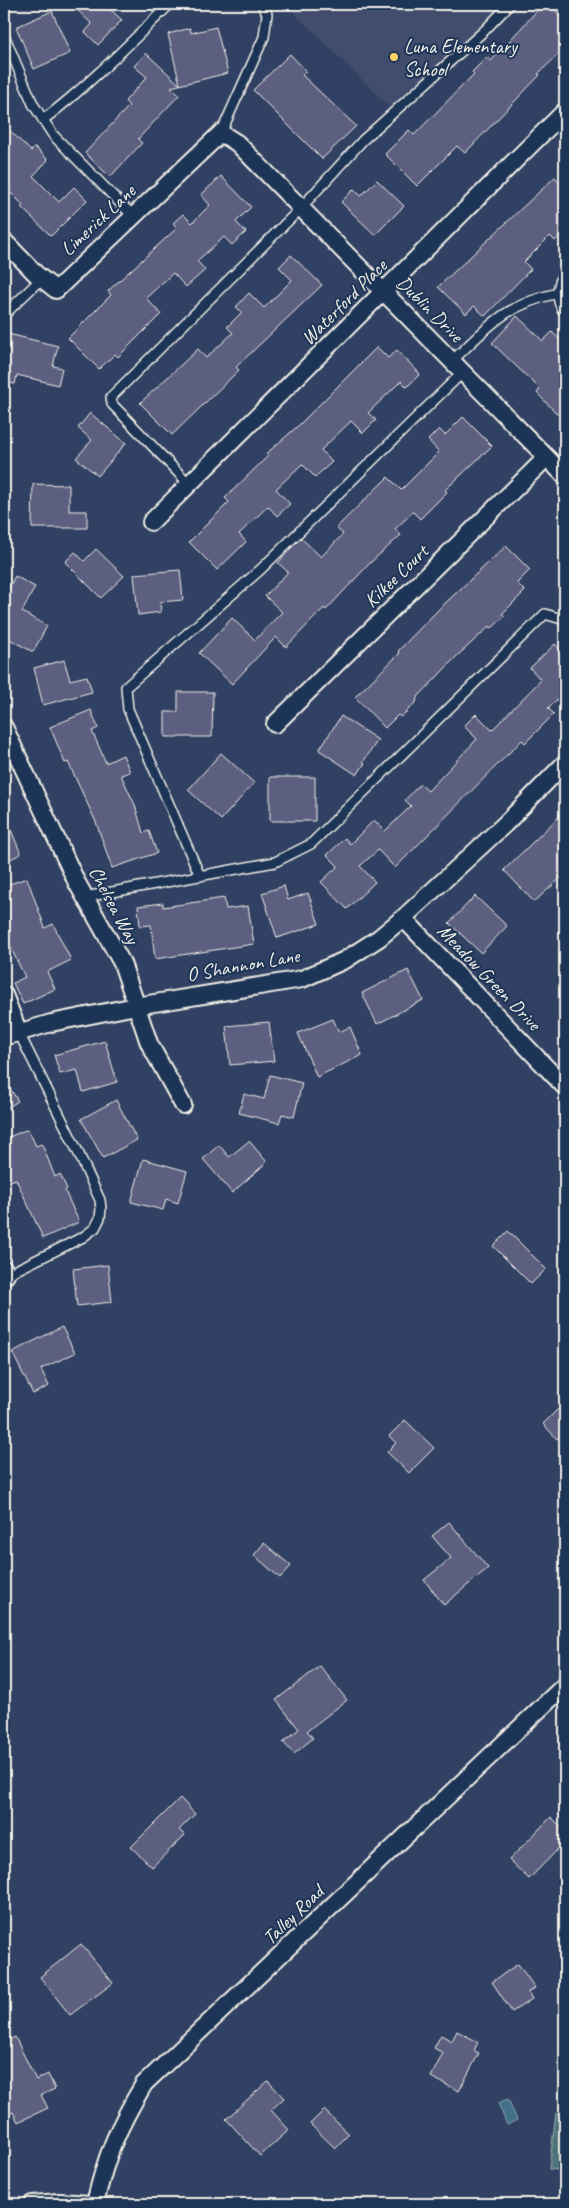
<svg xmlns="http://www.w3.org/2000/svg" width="569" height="2208" viewBox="0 0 569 2208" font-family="Caveat,sans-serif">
	<rect width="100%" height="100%" fill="#304163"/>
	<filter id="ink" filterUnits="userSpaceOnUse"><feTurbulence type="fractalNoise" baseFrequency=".02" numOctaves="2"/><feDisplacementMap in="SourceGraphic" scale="10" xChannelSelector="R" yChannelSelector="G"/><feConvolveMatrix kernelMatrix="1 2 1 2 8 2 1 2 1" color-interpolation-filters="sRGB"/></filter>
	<g filter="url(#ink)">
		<path fill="#424d6e" d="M285 4H503L394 111Z"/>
		<path fill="#4e7579" stroke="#a1b3b0" d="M556 2113 565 2114V2171L549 2169Z"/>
		<path fill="#436f88" stroke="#8aa3ae" d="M508 2099 517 2120 507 2125 498 2103Z"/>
		<path fill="#5d5e80" stroke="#f4f1e8" d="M71 4H118L111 10 122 20 98 45 85 32 92 24Z
			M543 4H549L565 21V48L538 74 540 75 465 153 457 146 417 186 385 154 409 130 414 135 474 74 472 72 487 57 491 61Z
			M52 11 70 53 34 69 16 27Z
			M216 27 228 73 171 87 179 95 138 139 142 143 110 177 85 153 129 106 125 101 147 77 134 66 146 53 180 85 168 34 190 28 191 33Z
			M290 54 306 71 302 75 356 126 322 159 253 90Z
			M4 125 31 151 35 147 48 160 33 176 59 202 74 187 87 200 51 236 21 207 23 205 4 186Z
			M221 176 251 207 236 222 246 232 232 245 224 237 197 261 205 270 186 287 173 273 146 298 161 314 118 357 115 354 99 369 68 338 111 295 108 291 177 228 173 223 183 214 192 223 210 205 201 195Z
			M555 177 565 188V231L555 241 550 236 524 262 531 269 485 316 474 306 466 314 438 287Z
			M377 180 404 206 375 235 341 202 354 189 361 196Z
			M291 255 322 285 236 367 239 370 172 435 140 403 198 349 206 358 233 333 227 327 242 312 236 307 249 293 264 308 292 280 279 267Z
			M517 316 543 341 552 332 565 345V422L537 393 540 389 492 343Z
			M4 333 58 346 53 366 62 368 58 385 17 375 15 384 4 382Z
			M377 347 388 358 397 350 420 374 407 387 401 381 368 413 376 420 363 433 351 421 321 450 332 462 315 477 302 464 276 489 290 504 277 516 268 506 239 534 246 542 217 570 189 542 229 502 225 498 268 456 266 454 298 426Z
			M90 413 126 443 98 476 76 458 92 440 78 428Z
			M463 417 492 446 445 490 447 492 420 519 413 512 395 529 401 535 371 562 326 610 324 608 286 647 276 637 232 684 199 653 232 618 255 640 282 612 265 596 288 572 278 563 291 548 301 538 321 557 343 534 336 528 388 477 401 490 439 452 428 440 439 429 445 435Z
			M33 484 69 485V511H87V528H32Z
			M506 546 530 570 517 583 525 591 502 614 505 616 492 628 490 626 457 656 416 699 417 701 401 717 398 715 385 728 355 697 400 653 398 651 438 610Z
			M96 549 124 576 101 598 65 562 75 552 84 561Z
			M180 570 183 600 160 602 161 612 138 615 134 574Z
			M15 576 35 587 22 612 47 626 33 652 4 636V598Z
			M555 644 565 654V692L548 708 554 714 525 743 522 740 395 868 378 850 360 866 375 882 347 909 321 882 338 866 327 855 345 838 350 844 374 820 385 831 411 806 405 800 420 784 428 791 477 739 464 726 476 714 492 730 541 680 530 668Z
			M64 660 70 680 87 676 92 692 43 705 34 668Z
			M178 692H213L212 737H165V712H178Z
			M91 710 98 728 92 731 106 763 123 755 130 772 121 775 135 805 143 833 149 831 157 853 112 868 96 822 68 762 65 763 50 727Z
			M341 716 378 740 363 762 365 763 357 775 319 750Z
			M221 753 254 783 221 820 188 790Z
			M270 777H315V821H270Z
			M565 811V874L534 902 504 870Z
			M4 813 21 854 4 862Z
			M27 878 45 928 53 924 71 960 47 972 55 989 23 1004 13 983 25 977 4 934V886Z
			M284 886 288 900 308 893 319 924 277 938 262 893Z
			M475 896 507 926 481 953 449 923Z
			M224 898 226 909 248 906 254 944 155 959 151 925 140 926 138 906 163 903V907Z
			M408 970 423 1000 377 1024 362 993Z
			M333 1019 339 1032 350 1027 362 1055 317 1077 298 1033Z
			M269 1022 274 1061 230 1065 226 1026Z
			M105 1041 117 1082 83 1092 77 1070 60 1074 54 1055Z
			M270 1075 302 1083 294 1117 282 1114 279 1123 239 1113 244 1094 264 1099Z
			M4 1079 18 1101 4 1110Z
			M116 1100 137 1140 103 1158 81 1119Z
			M28 1129 36 1146 42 1144 55 1177 60 1174 67 1189 65 1191 79 1222 43 1238 16 1179 4 1183V1139Z
			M249 1141 267 1162 232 1193 203 1159 219 1145 229 1157Z
			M143 1159 187 1171 178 1203 166 1199 163 1210 131 1202Z
			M508 1231 546 1269 531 1284 493 1246Z
			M108 1265 112 1302 77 1306 73 1269Z
			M62 1327 75 1353 41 1369 49 1386 33 1394 12 1352Z
			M558 1409 565 1416V1432L557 1439 543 1424Z
			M405 1420 434 1448 409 1473 387 1452 396 1443 389 1436Z
			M449 1522 488 1568 444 1605 424 1580 451 1558 432 1536Z
			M264 1543 291 1566 280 1578 254 1555Z
			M320 1666 347 1700 307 1731 313 1738 294 1754 283 1742 299 1729 276 1700Z
			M180 1798 195 1814 179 1830 185 1835 152 1867 131 1847Z
			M551 1817 565 1831V1842L529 1879 509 1860Z
			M81 1944 113 1983 70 2015 40 1977Z
			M518 1964 535 1988 528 1992 532 1999 512 2012 492 1982Z
			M457 2031 478 2042 474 2051 479 2053 459 2091 431 2077 443 2053 434 2048 441 2035 452 2041Z
			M15 2037 36 2080 48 2074 55 2089 41 2095 48 2108 18 2122 13 2112 4 2117V2043Z
			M268 2081 284 2098 271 2110 289 2130 260 2156 226 2119Z
			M324 2110 349 2134 335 2148 310 2124Z"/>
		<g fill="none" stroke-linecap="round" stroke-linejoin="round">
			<defs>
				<path id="lane" d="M4 35 33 104 53 135 133 216
					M43 120C89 85 129 44 170 4
					M221 133 264 37 267 14 262 4
					M565 271C557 285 555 300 565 314
					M4 315 42 278
					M452 361C490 325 505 305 558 293
					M189 484 112 404 111 397 300 209 363 140 485 30 510 4
					M200 876 128 709 126 687 260 570 463 372
					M85 897 275 862 311 844 545 614 565 620
					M4 1276 83 1237 95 1228 100 1218 101 1209 100 1200 78 1152 19 1033"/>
				<path id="street" d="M4 241 36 274 56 290 221 133 237 143 565 476
					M151 522 565 111
					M275 724 546 458
					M4 727 77 883 122 963 149 1043 183 1105
					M403 918 565 1087
					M4 995 19 1033
					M4 1037 51 1023 136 1006 302 979 345 960 379 938 403 918 505 824 565 763
					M4 1269 6 1275
					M32 2204 60 2202 89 2204
					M95 2204C106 2155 118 2127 144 2084L565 1685"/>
			</defs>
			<use href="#lane" stroke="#f4f1e8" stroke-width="12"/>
			<use href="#street" stroke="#f4f1e8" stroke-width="20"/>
			<use href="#lane" stroke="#1d3557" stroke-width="9"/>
			<use href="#street" stroke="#1d3557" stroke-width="16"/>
		</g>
	</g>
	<circle fill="#ffd166" stroke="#1d3557" stroke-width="2" cx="394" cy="57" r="5"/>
	<g text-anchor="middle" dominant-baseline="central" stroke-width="4" stroke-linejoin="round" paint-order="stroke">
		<g font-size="20" fill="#f4f1e8" stroke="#1d3557" text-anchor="start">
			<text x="404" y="46">Luna Elementary<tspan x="404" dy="23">School</tspan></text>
		</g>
		<g font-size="20" fill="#f4f1e8" stroke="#1d3557">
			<text transform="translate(98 220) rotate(-43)">Limerick Lane</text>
			<text transform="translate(344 302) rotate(-45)">Waterford Place</text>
			<text transform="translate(430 309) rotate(45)">Dublin Drive</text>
			<text transform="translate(396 576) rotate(-44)">Kilkee Court</text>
			<text transform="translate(114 905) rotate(62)">Chelsea Way</text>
			<text transform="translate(243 965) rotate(-10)">O Shannon Lane</text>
			<text transform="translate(489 977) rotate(46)">Meadow Green Drive</text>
			<text transform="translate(293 1915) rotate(-44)">Talley Road</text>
		</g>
	</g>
	<rect width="569" height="2208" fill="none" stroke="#1d3557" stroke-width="20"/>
	<rect x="10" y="10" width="549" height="2188" fill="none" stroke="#f4f1e8" stroke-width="2" filter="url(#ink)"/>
</svg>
